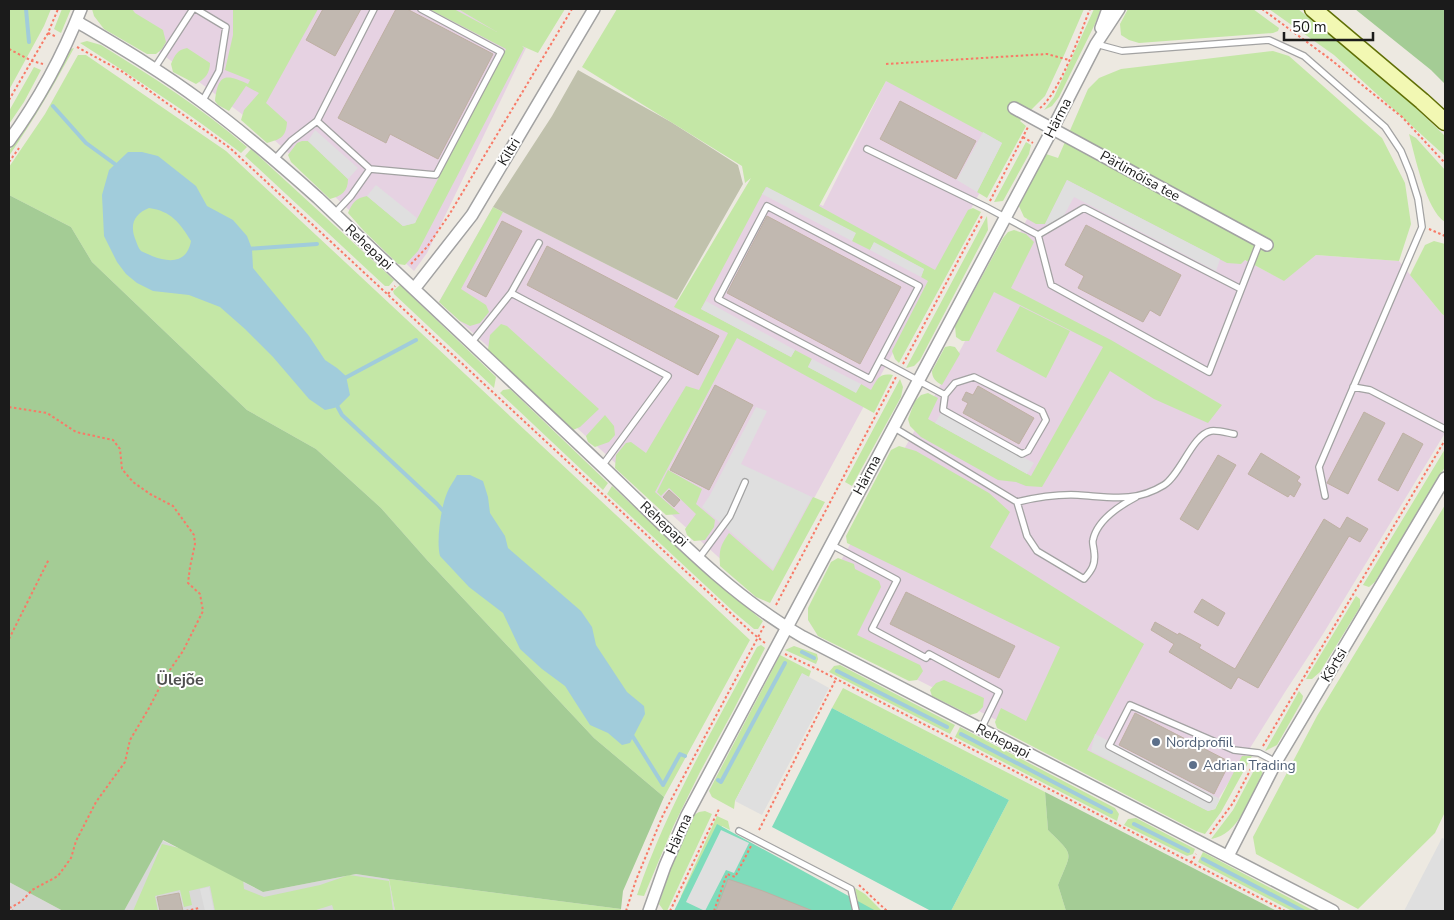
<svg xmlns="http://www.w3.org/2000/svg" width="1454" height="920" viewBox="0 0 1454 920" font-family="'Nunito Sans',sans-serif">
	<rect width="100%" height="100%" fill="#ede9e1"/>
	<path fill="#d9d8d8" d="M162 840 263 892 356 874 389 879 395 911H124Z
		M9 882 63 911H9Z"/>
	<path fill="#e6d2e2" d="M102 9H458L526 48 427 253 414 271 267 133Z
		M891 71 1011 135 761 596 439 302 493 207 677 300 684 299 753 177 774 183 823 206Z
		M1056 162 1283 280 1316 255 1399 261 1442 314 1445 316V433L1323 634 1285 692 1202 825 818 629 813 610 962 347Z"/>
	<path fill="#c0c1ac" d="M578 70 671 122 738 165 743 184 677 300 493 207 552 116Z"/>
	<path fill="#c4e7a6" d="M9 9H51L44 26 9 90Z
		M62 9H71L61 33 54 29Z
		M92 9H132L135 13 163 30 166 42 162 49 156 54H147L104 29 94 16Z
		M233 9H318L266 103 287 122C286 137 281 139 267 143L241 120 244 110 259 93 246 86 229 111 218 105 215 101C218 74 225 73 248 84L250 80 225 70 233 35Z
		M429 9H454L497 32 458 9H565L538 53 522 46 524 48 418 251 405 265 398 264 364 231 348 213C352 203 356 198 367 196L403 226 415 223 506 49Z
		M617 9H1084L1065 53 1045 96 1020 121 1026 126 987 198 977 192 1002 143 886 81 819 206 935 270 968 210 973 208 981 212 899 363 895 359 892 351 928 281 921 277 924 269 874 243 870 250 852 241 855 233 766 187 701 309 791 357 795 350 812 359 808 367 856 392 861 384 871 390C878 378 879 373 893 375L874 413 737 338 655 492 680 514 666 515 615 468 616 455 626 443 631 442 646 453 686 386 699 390 728 333 674 307 751 178 745 183 742 166 582 67Z
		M1094 9H1101L1094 26 1059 97 1052 106 1044 110 1054 97Z
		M1128 9H1253L1279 28 1278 31 1273 33 1139 43 1129 40 1121 35 1120 24Z
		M1269 9H1298L1390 83 1445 136V156L1334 55Z
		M87 41 101 45C151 76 202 108 247 147L241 153C189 113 135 78 80 43Z
		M74 48C54 85 33 121 9 156V151C33 119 51 84 71 49Z
		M187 48 210 63C210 73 205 79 196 84L173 72 171 64C175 55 177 50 187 48Z
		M1273 51 1289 56 1382 138 1405 183 1411 224 1399 261 1316 255 1284 281 1245 260 1241 264 1227 263 1067 180 1045 224H1036L1024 217 1019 206 1046 154 1058 158 1088 89 1099 78 1121 69Z
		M78 55H86L226 151 750 640 664 797 594 738 427 560 381 508 316 449 247 410 92 262 71 227 9 195V167L45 114Z
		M34 67 41 70 24 102 9 124V111Z
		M1409 134 1416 138 1445 170V222C1426 210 1415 156 1409 134Z
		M302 141H308L348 179C348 192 341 196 330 199L291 162 288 155 297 143Z
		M1026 142 1031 145 1029 154 1003 201 994 202Z
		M251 149 394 280 389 286H385L245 156Z
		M493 207 503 212 461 289 486 305 489 312 480 323 470 326 460 321 439 302Z
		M987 216 988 230 920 360 914 366 906 368Z
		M1014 230 1026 234 1034 242 1011 288 1111 340 1222 405 1208 423 1154 399 1110 371 1042 487 1026 486 1016 482 998 480 921 437 910 426 908 419 915 401 921 395 928 393 938 398 928 419 1031 476 1103 347 994 292 969 341H962L956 337 955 326 1003 238 1008 232Z
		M1434 241 1445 244V316L1442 314 1410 275 1425 245Z
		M400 285 496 377 494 388 394 294 393 291Z
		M1020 306 1070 331 1046 378 996 351Z
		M501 324 507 326 599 409 580 427 573 430 488 350 490 335Z
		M950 346 955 347 960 354 942 385C936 382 932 378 932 371L945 347Z
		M900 379 903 387 901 397 852 486 845 482Z
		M510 389 608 483 603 490 500 393 503 390Z
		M605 415 614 426 615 435 609 442 595 447 588 442 586 436Z
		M899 446 916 451 989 493 1010 512 990 547 1144 644 1087 750 1208 811 1215 809 1242 756H1252L1221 812 1205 834 1196 831 997 728 995 722 1001 708 1026 721 1060 647 847 543 846 536 891 450Z
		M1445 449V467L1375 582 1369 587 1363 585Z
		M668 470 702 489 696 504 715 520 714 527 705 540 694 541 687 535 685 529 696 514 669 488 661 496 657 492Z
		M612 486 696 565 763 621 758 629H754L735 613 607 494Z
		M813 497 825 502 770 603 756 597 720 566C719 550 720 546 729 533L773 571Z
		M1445 505V812L1435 833 1358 909 1256 854 1253 837 1317 716Z
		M838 558 854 564 855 569 879 581 881 587 857 635 920 665 923 671 917 680 909 681 818 636 808 620V608L831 562Z
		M1356 596 1360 599V607L1320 672 1312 679H1306Z
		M761 645 765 648 733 711 700 772 673 827 644 896 637 895C666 808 714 728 757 647Z
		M794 646 817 654 818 659 816 664 785 650Z
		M780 655 811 671 809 677 802 674 735 801 734 809 712 797 709 791Z
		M840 665 955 725 950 734 829 672 834 666Z
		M944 680 984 698 983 707 977 713 970 715 932 696 930 690 936 683Z
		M843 688 1045 792 1048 830C1075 857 1072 850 1058 885L1066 911H951L1009 800 832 708Z
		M1299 691 1303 696 1302 701 1277 745 1265 751Z
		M960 727 1115 808 1119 814 1117 821 955 737Z
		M1259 761 1263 767 1262 774C1250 797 1239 835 1211 839L1233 810Z
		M705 811 712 814 667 911H664L659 904 670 870 694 815 699 812Z
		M717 816 728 821 730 830 722 826 704 861 689 911 681 896Z
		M1136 818 1195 849 1193 854 1187 856 1124 825 1128 819Z
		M162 844 179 848 242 869 244 889 264 897 320 885 349 875 389 881 393 911H334L332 905 313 911 304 910 215 911 210 886 189 891 192 905 184 907 180 890 155 896 158 911H133Z
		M1203 852 1314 911H1292L1198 862Z
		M389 879 621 909 620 911H395Z
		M855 888 865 894 882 911H860Z"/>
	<path fill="#a4cc95" d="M1355 9H1445V84L1431 70Z
		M9 195 71 227 92 262 247 410 316 449 381 508 427 560 594 738 664 797 623 891 621 909 389 879 356 874 263 892 163 840 124 911H63L9 882Z
		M1045 792 1277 911H1066L1058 885C1072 850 1075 857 1048 830Z"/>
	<path fill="#7edcbb" d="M832 708 1009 800 951 911H931L772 827Z
		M717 824 876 911H674Z"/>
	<path fill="#dfdfdf" d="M315 130 358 168 348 179 308 141Z
		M983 132 1002 143 977 192 957 180Z
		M1067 180 1220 259 1216 271 1074 197 1056 230 1045 224Z
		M376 185 417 218 415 223 403 226 367 196Z
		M767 187 856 233 852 241 762 194Z
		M874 242 924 269 921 277 870 250Z
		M706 301 795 350 791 357 701 309Z
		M812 359 861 384 856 393 808 367Z
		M756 407 767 411 741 464 812 497 773 569 702 507 710 495Z
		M941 413 1034 463 1027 474 935 423Z
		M802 673 829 688 762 815 735 801Z
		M1095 734 1220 799 1215 809 1208 811 1091 751Z
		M721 830 749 843 734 873 726 870 705 911 686 902Z
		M1442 838 1445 839V911H1404Z
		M209 887 214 911H205L200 889Z"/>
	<path fill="#a1ccdb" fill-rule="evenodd" d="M128 152H142L158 156 196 186 207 206 233 220 247 236 252 249 253 268 309 336 325 360 337 368 346 376 350 395 339 406 334 408 325 410 309 399 273 357 245 329 220 307 189 295 153 291 137 283 126 274 117 262 104 236 102 195 109 170ZM149 208C171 211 180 223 191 241 187 263 170 263 152 256 149 254 144 253 141 251 139 249 137 244 136 241 129 225 134 214 149 208Z
		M457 475H470L483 481 488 497 490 513 505 536 508 548 581 611 592 627 596 645 627 692 644 706 645 714 630 743 622 745 608 733 590 725 565 686 542 669 520 649 503 613 469 587 440 556C436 541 441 507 447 493 449 487 454 481 457 475Z"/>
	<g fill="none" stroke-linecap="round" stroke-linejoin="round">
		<path stroke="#a1ccdb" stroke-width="4" d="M26 9 29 42
			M53 106 86 143 119 167
			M247 249 317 244
			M343 379 416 340
			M336 404 342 415 437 504 445 513
			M802 652 814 658
			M837 671 947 727
			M630 732 663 785 680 754 685 756
			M961 734 1111 812
			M718 780 721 782 785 663
			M1134 824 1188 851
			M1203 859 1303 911"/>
	</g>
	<path fill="#c1b8b0" stroke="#beb0a3" d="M323 9H361L335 56 306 40Z
		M396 9H407L493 54 438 159 390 134 386 143 338 118Z
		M900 101 976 141 956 179 880 139Z
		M767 216 901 287 860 364 727 293Z
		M502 221 522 231 486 297 467 287Z
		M1086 225 1181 275 1160 316 1150 310 1143 322 1078 288 1084 276 1065 265Z
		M547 246 719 336 698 375 527 285Z
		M715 385 753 405 709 490 670 470Z
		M978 386 1034 418 1019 444 963 413 968 403 962 400 966 392 973 395Z
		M1364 412 1385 423 1348 494 1327 483Z
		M1403 433 1423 444 1398 491 1378 480Z
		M1261 453 1300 477 1297 481 1301 484 1294 497 1290 494 1288 497 1248 474Z
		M1218 455 1236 465 1198 530 1180 519Z
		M669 490 680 500 674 507 663 497Z
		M1347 517 1368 529 1360 542 1349 536 1258 688 1238 677 1231 689 1169 652 1174 644 1151 630 1155 622 1178 635 1179 633 1201 645 1199 648 1235 669 1324 519 1340 529Z
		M906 592 1015 646 999 678 890 624Z
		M1202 599 1225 613 1218 626 1194 612Z
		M1135 713 1230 762 1214 794 1119 745Z
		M728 879 763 891 813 911H716Z
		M179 893 183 911H160L157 897Z"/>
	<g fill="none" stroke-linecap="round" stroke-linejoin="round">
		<defs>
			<path id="lane" d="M196 9 226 27 219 71 202 102
				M374 9 317 121 370 169 436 175 501 52 421 9
				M1096 44 1122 51 1269 40 1304 56 1385 127 1401 151 1410 173 1418 199 1422 227 1319 467 1325 496
				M154 69 193 9
				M867 149 986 207 1038 235 1051 285 1209 372 1260 241
				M274 160 291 141 317 121
				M334 214 351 196 370 169
				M1038 235 1084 208 1241 289
				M539 243 511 293 668 376 602 466
				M471 343 511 293
				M880 360 919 286 767 206 718 299 870 379 880 360 945 395 943 410 1022 454 1028 451 1046 420 1042 411 974 377 955 383 945 395
				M1353 387 1370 390 1445 429
				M893 427 1017 502
				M1136 497C1119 506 1097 520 1093 540 1092 543 1094 548 1094 551 1096 564 1092 570 1084 579L1037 551 1027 536 1017 502C1038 497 1057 494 1078 495 1110 497 1135 503 1164 485 1181 474 1192 435 1211 431 1218 430 1228 433 1234 434
				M830 544 897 580 872 629 926 658 929 654 999 692 981 729
				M699 558 730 516 745 482
				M1209 799 1109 746 1130 705 1234 750 1259 753 1276 762
				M739 831 851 889 856 911"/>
			<path id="street" d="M76 21C118 46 161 71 201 101 242 131 280 164 318 198 412 288 507 376 602 466 665 526 727 594 803 637L1333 911
				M1101 28 1108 9
				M1014 108 1267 245
				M9 141C38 101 63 55 81 9
				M414 289 472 215 594 9
				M1228 856 1276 762 1445 478
				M649 911 665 866 687 815 1053 128 1096 44 1119 9"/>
			<path id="secondary" d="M1313 9 1422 101 1445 122"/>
		</defs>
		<use href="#lane" stroke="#a2a2a2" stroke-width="8"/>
		<use href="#street" stroke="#a2a2a2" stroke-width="14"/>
		<use href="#secondary" stroke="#606f06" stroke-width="19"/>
		<path stroke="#f87a67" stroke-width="2" stroke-dasharray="2.5 2.5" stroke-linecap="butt" d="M1262 9 1330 59 1402 117 1445 163
			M48 33 57 37
			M77 47 123 72 230 148 751 632 765 643
			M9 49 32 61 43 64
			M886 64 1047 54 1069 60
			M9 100 48 33 58 9
			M1040 108C1060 92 1080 34 1090 9
			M1023 137 1033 143
			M9 162 19 148
			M990 201 1028 127
			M1429 229 1445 236
			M411 264 427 247 449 215 572 9
			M388 294 395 286
			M903 364 982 216
			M9 407 47 413 76 432 113 440 120 449 122 469 133 482 150 494 173 506 194 535 195 544 190 567 188 583 200 594 203 611 183 651 165 677 149 708 130 740 125 762 96 802 76 841 71 858 58 876 32 890 22 901 10 908
			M776 605 896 377
			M9 639 49 559
			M785 654 821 671 1285 911
			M1263 746 1445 440
			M759 830 836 679
			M1210 834 1233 803 1255 761
			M1191 863 1196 854
			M859 885 887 911
			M9 906 13 911
			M186 911 199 908
			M626 911 636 880 663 815 764 626
			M670 911 719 809
			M714 911 727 874 735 877 751 846"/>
		<use href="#lane" stroke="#fff" stroke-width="5.5"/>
		<use href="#street" stroke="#fff" stroke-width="11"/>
		<use href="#secondary" stroke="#f2f8b3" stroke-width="16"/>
	</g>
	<g fill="#5c6f8a" stroke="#fff" stroke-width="2">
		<circle cx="1156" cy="742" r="5"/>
		<circle cx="1193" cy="765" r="5"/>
	</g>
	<g text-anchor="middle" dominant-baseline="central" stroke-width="4" stroke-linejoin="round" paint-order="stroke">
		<g font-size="14" fill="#1b1b1b" stroke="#fff">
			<text transform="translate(1058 118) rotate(-63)">Härma</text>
			<text transform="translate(509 152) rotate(-59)">Kiltri</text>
			<text transform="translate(1140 176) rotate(29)">Pärlimõisa tee</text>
			<text transform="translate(369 247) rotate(43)">Rehepapi</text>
			<text transform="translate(867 475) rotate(-62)">Härma</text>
			<text transform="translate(664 524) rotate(43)">Rehepapi</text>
			<text transform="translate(1334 665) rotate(-59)">Kõrtsi</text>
			<text transform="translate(1003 741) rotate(27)">Rehepapi</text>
			<text transform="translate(679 834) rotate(-66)">Härma</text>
		</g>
		<g font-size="14" fill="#4e5e75" stroke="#fff" text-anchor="start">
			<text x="1166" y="742">Nordprofiil</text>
			<text x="1203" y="765">Adrian Trading</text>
		</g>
		<g font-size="16" font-weight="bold" fill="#4e4e4e" stroke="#fff">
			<text x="180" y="680">Ülejõe</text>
		</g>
	</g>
	<rect width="1454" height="920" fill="none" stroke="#1b1b1b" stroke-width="20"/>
	<path d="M1284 32v8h89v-8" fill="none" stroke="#1b1b1b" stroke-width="2.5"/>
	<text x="1292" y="32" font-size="15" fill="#1b1b1b" stroke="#ffffff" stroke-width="4" paint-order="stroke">50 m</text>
</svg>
